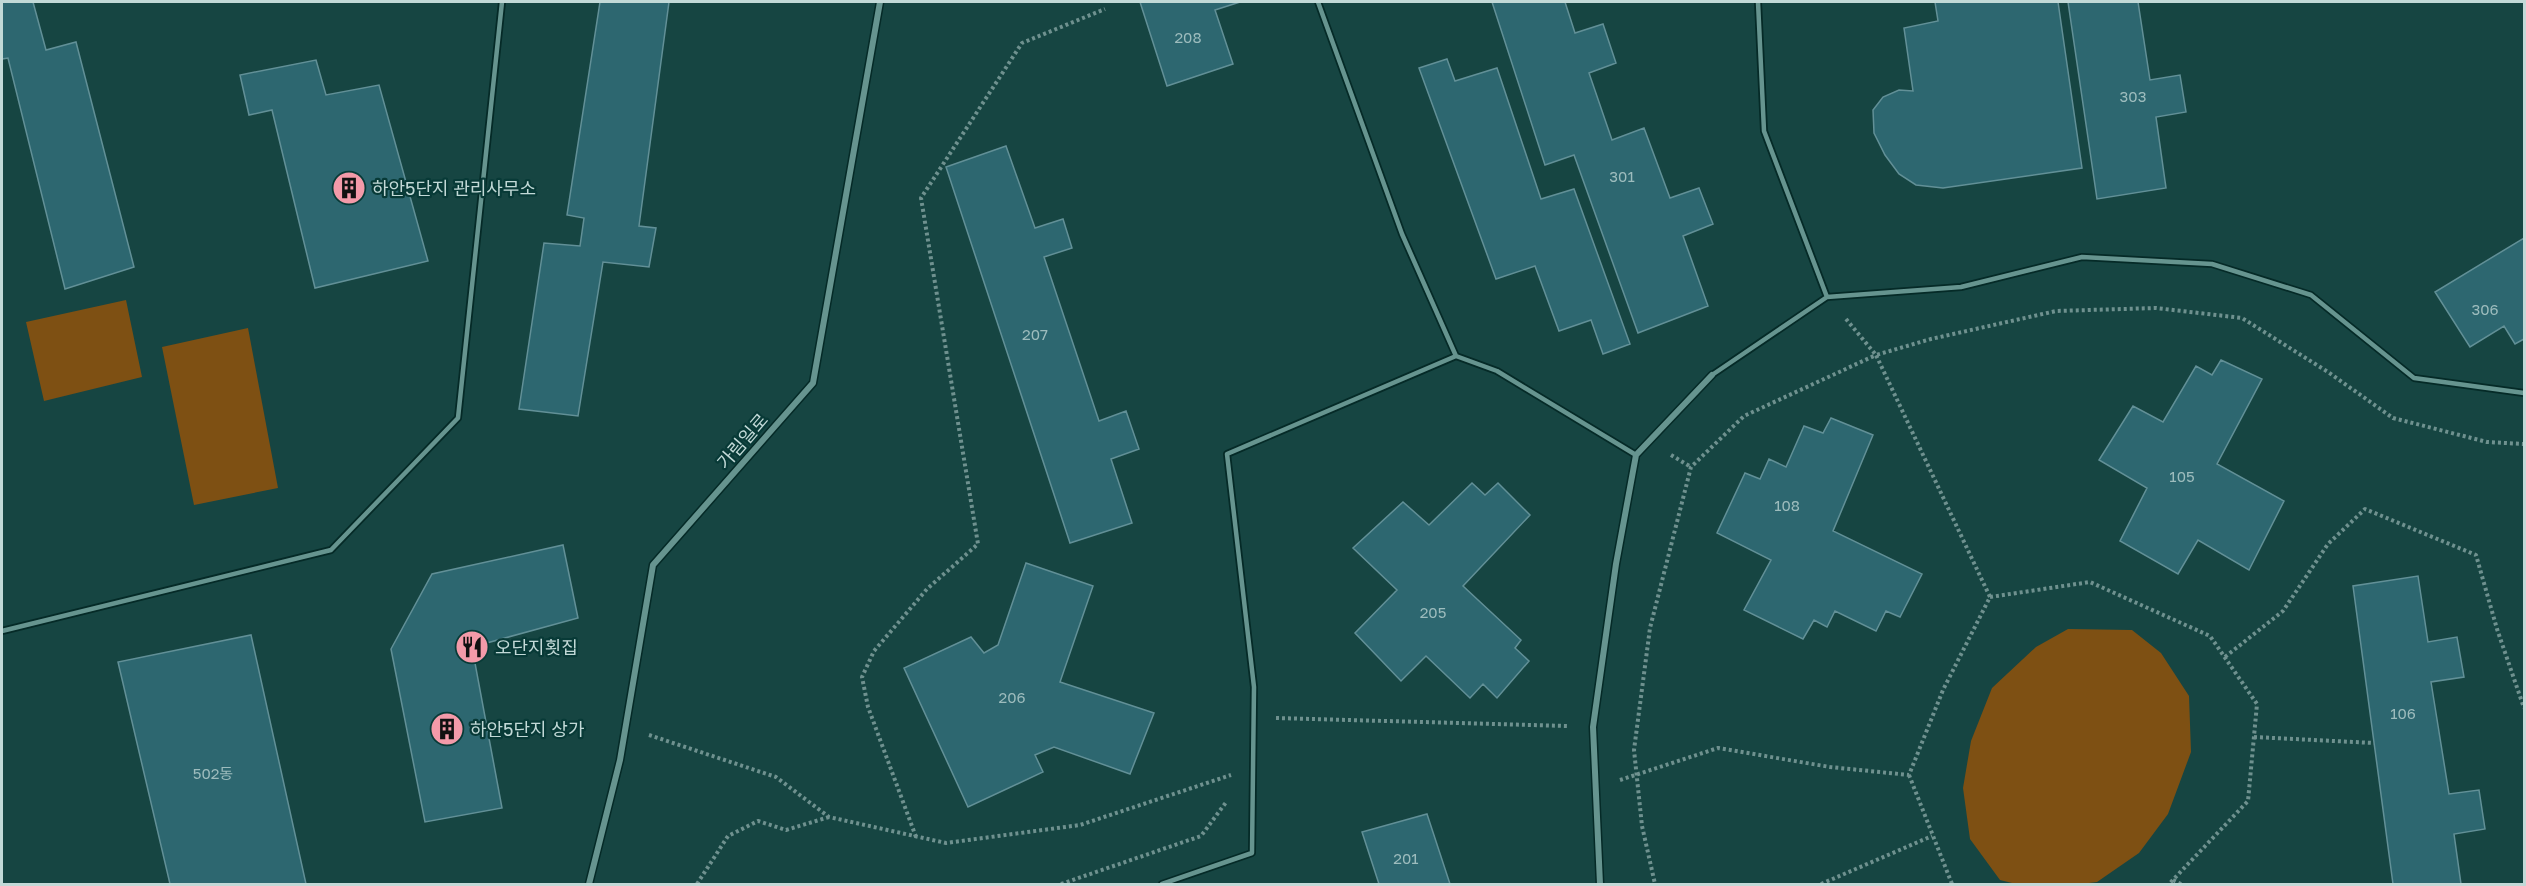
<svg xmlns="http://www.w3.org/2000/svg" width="2526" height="886" viewBox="0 0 2526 886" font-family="'Golos Text','Noto Sans KR',sans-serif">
	<rect width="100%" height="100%" fill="#164542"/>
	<path fill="#7e5013" d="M126 300 142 377 44 401 26 322Z
		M248 328 278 488 194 505 162 347Z
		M2068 629 2132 630 2161 653 2189 696 2191 752 2168 814 2139 853 2097 882 2081 884H2016L2000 880 1970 839 1963 788 1971 741 1992 688 2036 647Z"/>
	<path fill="#2d6770" stroke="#629097" stroke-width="1.5" d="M2 2H33L46 50 76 42 134 267 65 289 8 58 2 59Z
		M600 2H669L639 226 656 228 649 267 603 262 578 416 519 409 544 243 580 246 584 218 567 215Z
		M1140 2H1240L1215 10 1233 64 1167 86Z
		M1492 2H1565L1575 33 1603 24 1616 63 1589 73 1612 140 1644 128 1670 198 1699 188 1713 224 1683 236 1708 306 1638 333 1574 155 1545 165Z
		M1935 2H2058L2082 168 1943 188 1916 185 1899 174 1885 155 1874 133 1873 110 1883 97 1899 90 1913 91 1904 28 1938 21Z
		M2068 2H2138L2150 80 2180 75 2186 112 2156 117 2166 188 2097 199Z
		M1447 59 1455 81 1497 68 1541 199 1574 189 1630 344 1603 354 1591 320 1559 331 1535 266 1496 279 1419 68Z
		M316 60 326 95 379 85 428 261 315 288 272 110 249 115 240 75Z
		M1006 146 1035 228 1063 219 1072 248 1044 257 1099 421 1126 411 1139 449 1111 459 1132 523 1070 543 946 167Z
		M2524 238V339L2515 344 2504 326 2470 347 2435 292Z
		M2221 360 2262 379 2217 464 2284 501 2249 570 2198 540 2178 574 2120 541 2147 488 2099 460 2133 406 2163 422 2196 366 2212 375Z
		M1831 418 1873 435 1833 531 1922 574 1900 617 1886 611 1876 631 1835 611 1827 627 1814 620 1803 639 1744 610 1771 560 1717 533 1745 473 1760 479 1769 459 1786 467 1804 426 1823 433Z
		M1472 483 1485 495 1498 483 1530 515 1463 586 1521 640 1515 648 1529 661 1497 698 1483 684 1470 698 1426 656 1401 681 1355 633 1397 590 1353 548 1403 502 1429 525Z
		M563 545 578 618 472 647 502 808 425 822 391 649 432 574Z
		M1026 563 1093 586 1060 682 1154 713 1130 774 1054 747 1035 755 1043 772 968 807 904 668 971 637 984 653 998 645Z
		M2418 576 2428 642 2457 637 2464 677 2431 682 2449 794 2479 790 2485 829 2454 834 2461 884H2393L2353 586Z
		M251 635 306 884H170L118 662Z
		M1427 814 1450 884H1379L1362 832Z"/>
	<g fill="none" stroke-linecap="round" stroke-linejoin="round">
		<defs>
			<path id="service" d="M1318 2 1402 234 1456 356 1497 371 1636 455
				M1758 2 1764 131 1827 297
				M1712 375 1827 297 1961 287 2082 257 2212 264 2311 295 2414 378 2524 393
				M2 631 331 550 458 418 502 2
				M1162 884 1252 853 1254 687 1227 454 1456 356"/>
			<path id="minor" d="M589 884 620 760 653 565 813 383 880 2
				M1600 884 1593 727 1616 564 1636 455 1712 375"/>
		</defs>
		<use href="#service" stroke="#052a27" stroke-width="8"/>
		<use href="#minor" stroke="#052a27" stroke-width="9"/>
		<path stroke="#6f918f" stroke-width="4" stroke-dasharray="3 3" stroke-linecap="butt" d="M1846 319 1876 355 1931 339 2056 311 2156 308 2242 318 2328 372 2393 418 2487 442 2524 444
			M1671 455 1691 467
			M1990 597 2090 582 2210 636 2257 704 2248 801 2169 884
			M2225 657 2283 611 2328 544 2365 509 2476 555 2497 629 2524 708
			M1276 718 1568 726
			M649 735 776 777 829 817 946 843 1080 825 1231 775
			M2254 737 2374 743
			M1909 775 1952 884
			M1620 780 1718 748 1830 767 1909 775 1943 690 1990 597 1876 355 1744 416 1691 467 1650 628 1634 750 1642 826 1655 884
			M916 837 868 707 862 677 874 651 927 589 978 544 921 198 1022 43 1105 9
			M2173 880 2181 884
			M697 884 728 836 758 821 786 830 829 817
			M1061 884 1201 836 1227 801
			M1821 884 1932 836"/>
		<use href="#service" stroke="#66948f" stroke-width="4.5"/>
		<use href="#minor" stroke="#66948f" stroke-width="6"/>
	</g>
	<defs>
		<symbol id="building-disc" viewBox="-11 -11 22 22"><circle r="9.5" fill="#f39aa9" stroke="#083a37"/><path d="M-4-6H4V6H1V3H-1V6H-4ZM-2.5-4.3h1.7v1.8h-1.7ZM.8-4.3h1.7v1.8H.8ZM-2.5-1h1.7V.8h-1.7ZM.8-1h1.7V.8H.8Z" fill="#111"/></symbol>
		<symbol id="restaurant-disc" viewBox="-11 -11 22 22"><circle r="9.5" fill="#f39aa9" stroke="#083a37"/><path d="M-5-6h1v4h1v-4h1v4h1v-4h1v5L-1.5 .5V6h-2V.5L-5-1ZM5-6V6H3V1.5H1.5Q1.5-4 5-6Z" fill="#111"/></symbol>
	</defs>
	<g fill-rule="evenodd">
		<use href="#building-disc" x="330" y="169" width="38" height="38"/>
		<use href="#restaurant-disc" x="453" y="628" width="38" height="38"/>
		<use href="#building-disc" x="428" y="710" width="38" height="38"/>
	</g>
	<g text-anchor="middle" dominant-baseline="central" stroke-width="4.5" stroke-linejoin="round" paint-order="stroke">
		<g font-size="15" fill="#9dbcbd">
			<text x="1188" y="37">208</text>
			<text x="2133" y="96">303</text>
			<text x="1622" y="176">301</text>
			<text x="2485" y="309">306</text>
			<text x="1035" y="334">207</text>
			<text x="2182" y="476">105</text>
			<text x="1787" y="505">108</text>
			<text x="1433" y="612">205</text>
			<text x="1012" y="697">206</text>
			<text x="2403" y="713">106</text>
			<text x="213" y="773">502동</text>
			<text x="1406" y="858">201</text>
		</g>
		<g font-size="18" fill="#c2d9d7" stroke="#083a37" text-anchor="start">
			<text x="372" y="188">하안5단지 관리사무소</text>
			<text x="495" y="647">오단지횟집</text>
			<text x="470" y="729">하안5단지 상가</text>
		</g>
		<g font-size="18" fill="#c2d9d7" stroke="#083a37">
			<text transform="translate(742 441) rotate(-49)">가림일로</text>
		</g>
	</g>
	<rect width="2526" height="886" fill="none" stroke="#c2d9d7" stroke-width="6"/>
</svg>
